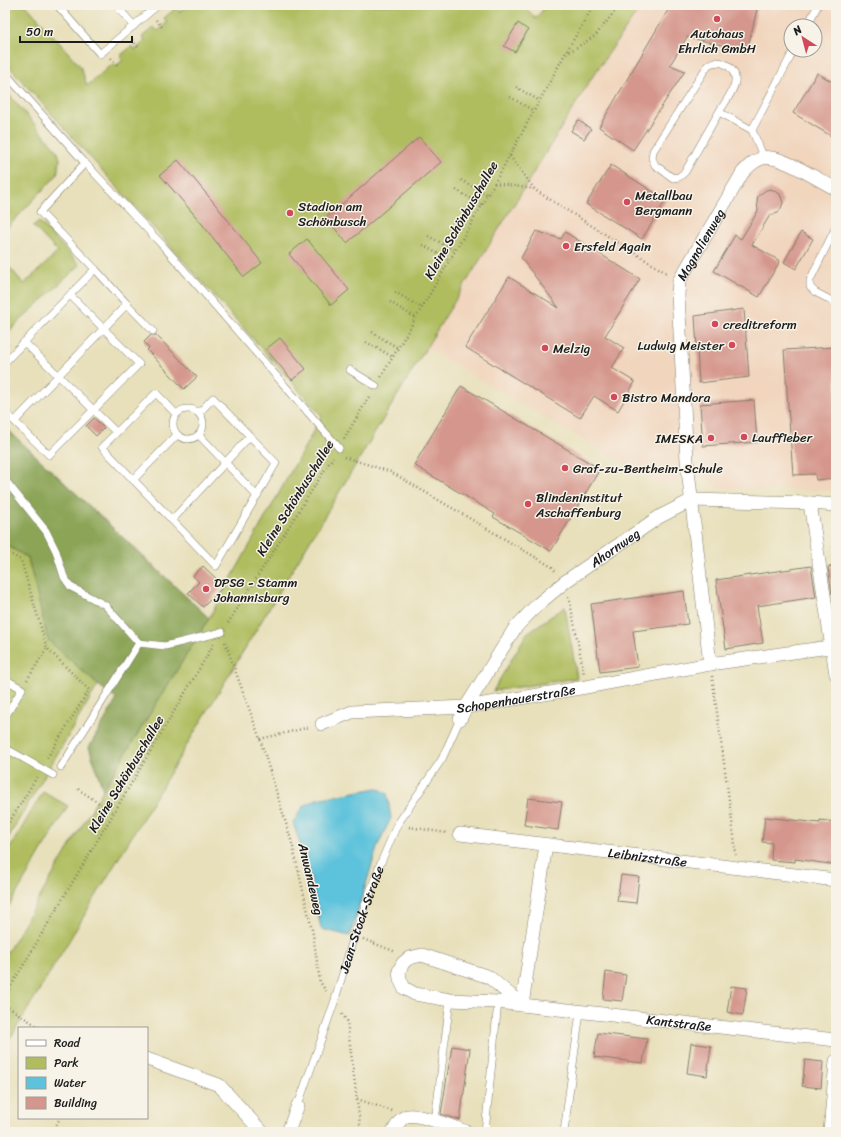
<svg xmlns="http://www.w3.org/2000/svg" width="841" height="1137" viewBox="0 0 841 1137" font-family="Sriracha,sans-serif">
	<rect width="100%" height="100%" fill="#f7f3e8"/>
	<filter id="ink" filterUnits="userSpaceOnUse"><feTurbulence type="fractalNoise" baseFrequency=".025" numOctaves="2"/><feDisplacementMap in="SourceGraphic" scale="8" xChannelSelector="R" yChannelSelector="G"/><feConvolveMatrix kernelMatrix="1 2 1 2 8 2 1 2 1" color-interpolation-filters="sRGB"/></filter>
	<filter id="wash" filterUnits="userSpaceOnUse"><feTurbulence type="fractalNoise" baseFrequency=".012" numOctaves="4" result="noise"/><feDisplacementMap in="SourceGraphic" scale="16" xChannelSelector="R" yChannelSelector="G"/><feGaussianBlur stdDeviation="0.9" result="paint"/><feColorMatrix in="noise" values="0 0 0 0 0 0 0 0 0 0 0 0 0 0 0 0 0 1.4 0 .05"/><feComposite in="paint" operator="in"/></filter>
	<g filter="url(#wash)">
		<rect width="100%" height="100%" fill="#e8e0bb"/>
		<path fill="#f1d5bd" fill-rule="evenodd" d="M642 5H836V491L722 488 711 483 704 477 661 485 426 348 591 79ZM791 26H815V50H791Z"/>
		<path fill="#afbd5f" stroke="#666c3e" d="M5 5H26L81 67 87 86 111 65H117L123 60 120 56 132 46 135 50 145 41 142 37 154 27 158 31 167 22 164 18 176 8 179 12 188 5H523L536 19 546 5H642L591 79 426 348 5 1047V956L103 790 209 618 322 416 5 62Z
			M5 90 57 150 60 159 57 175 5 230Z
			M39 221 80 265 5 335V262L24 284 58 252 33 226Z
			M5 544 28 558 48 640 98 685 5 843Z
			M565 607 577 678 493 691 527 633Z
			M43 792 68 806 5 913V856Z"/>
		<path fill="#8ba456" stroke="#546039" d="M5 427 209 618 103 790 89 747 117 699 98 685 48 640 28 558 5 544Z"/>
		<path fill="#5dc2db" stroke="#3c6f7c" d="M377 788 387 793 391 818 378 845 350 936 321 929 311 878 293 822 304 806 317 799Z"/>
		<g id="blocks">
			<path fill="#d5978d" d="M671 5H758L747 51 687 37 670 65 685 71 633 150 599 127Z
				M518 23 528 30 515 52 504 46Z
				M817 73 836 84V139L793 113Z
				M578 120 591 129 584 139 571 131Z
				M419 137 441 162 347 243 326 218Z
				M178 160 215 204 262 263 244 277 198 219 160 175Z
				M611 165 666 200 642 239 586 204Z
				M771 189 780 194 783 203 781 208 778 213 770 215 752 245 780 261 759 297 714 271 735 235 741 239 758 211 757 201 758 196 766 190Z
				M536 231 561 239 565 232 640 279 605 336 624 348 612 368 635 382 618 411 594 396 580 418 465 347 509 277 559 308 521 258Z
				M801 232 813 239 796 269 784 262Z
				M307 239 349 290 331 305 289 254Z
				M744 309 749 377 699 383 695 316Z
				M151 335H156L197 377 184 389 147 350 149 348 144 342Z
				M280 338 306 369 292 380 266 349Z
				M836 347V478L816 480 815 474 793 475 784 350Z
				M461 386 600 469 551 551 493 517 495 514 414 465Z
				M754 400 757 442 703 446 700 404Z
				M94 418 104 428 96 436 86 426Z
				M203 566 224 586 203 607 188 593 199 582 193 576Z
				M811 566 816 597 757 606 763 643 726 649 716 580Z
				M836 566V594H832L828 567Z
				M684 591 688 624 633 631 638 667 600 672 591 604Z
				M528 798 562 802 558 830 524 825Z
				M765 817 820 823V820L836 822V865L795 859V862L771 860 772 843 762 842Z
				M621 875 639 877 636 903 617 901Z
				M606 972 626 975 622 1001 603 999Z
				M731 986 747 988 743 1015 727 1012Z
				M598 1033 647 1039 643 1063 594 1057Z
				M691 1043 711 1046 707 1076 687 1073Z
				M452 1046 470 1049 460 1120 441 1114Z
				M805 1060 823 1062 821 1088 802 1086Z"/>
		</g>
	</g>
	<g filter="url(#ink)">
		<use href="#blocks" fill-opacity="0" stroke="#827e6c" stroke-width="1"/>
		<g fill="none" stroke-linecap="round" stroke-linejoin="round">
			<defs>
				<g id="service">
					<path d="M57 5 100 54 158 5"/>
					<path d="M116 5 134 26"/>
					<path d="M807 26 818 5"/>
					<path d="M5 73 85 163 40 212 95 269"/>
					<path d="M719 112 685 172 679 177 673 178 655 165 652 158 653 151 708 65C713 62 719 61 725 64 747 77 728 97 719 112L752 130"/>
					<path d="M764 158 752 130 794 50"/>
					<path d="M85 163 164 247 339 448"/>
					<path d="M836 227 810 280V287L815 292 836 303"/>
					<path d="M127 304 153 331"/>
					<path d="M24 342 116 432"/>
					<path d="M5 362 95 269 127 304 15 421"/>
					<path d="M350 370 376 386"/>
					<circle cx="188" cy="424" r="15"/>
					<path d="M5 412 49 455 139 364 70 295"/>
					<path d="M176 414 156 393 102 447 216 566 276 463 213 398 199 413"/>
					<path d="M199 435 257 496"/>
					<path d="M5 480 46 531 56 551 64 577 71 587 105 605 139 643 165 646 222 632"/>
					<path d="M133 480 177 435"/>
					<path d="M172 520 250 436"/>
					<path d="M5 679 22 689 5 717"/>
					<path d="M5 748 53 775"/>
					<path d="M61 767 139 643"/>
					<path id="s1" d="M298 1105 334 1003 354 936 379 867 397 825 442 759 460 719"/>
					<path d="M435 1121 450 1000"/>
					<path d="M485 1132 498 1002"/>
					<path d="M564 1132 580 1012"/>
				</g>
				<g id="minor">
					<path d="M810 503 836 674"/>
					<path id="s2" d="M710 664 687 461 678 295 679 281 743 172C749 166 754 160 763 158 780 154 820 181 836 189"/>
					<path id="s3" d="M460 719 466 707 515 628 537 605 566 581 659 517 692 500 810 503 836 505"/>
					<path id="s4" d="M322 724 352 712 466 707 586 687 710 664 836 646"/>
					<path id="s5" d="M460 834 836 880"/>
					<path id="s6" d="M522 1005 489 977 422 955 409 958 403 963 399 971 400 979 404 988 415 994 450 1000 498 1002 522 1005 836 1040"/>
					<path d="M522 1005 546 845"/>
					<path d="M147 1059 219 1085 262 1132"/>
					<path d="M288 1132 298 1105"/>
					<path d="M393 1132C397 1126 400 1118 407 1116 419 1113 455 1128 467 1132"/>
					<path d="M830 1132 836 1061"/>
				</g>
			</defs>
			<use href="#service" stroke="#827e6c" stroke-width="8"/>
			<use href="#minor" stroke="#827e6c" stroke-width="14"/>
			<path stroke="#827e6c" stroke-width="2.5" stroke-dasharray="1 3" stroke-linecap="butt" d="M524 6 525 5
				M156 20 162 27
				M132 40 138 47
				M566 54 595 36 620 5
				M111 58 117 65
				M516 87 540 101
				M510 97 534 111
				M510 156 535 190 668 274
				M461 180 488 195
				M494 183 534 189
				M456 190 482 205
				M428 236 456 251
				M423 245 450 261
				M395 292 422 308
				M390 302 416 318
				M372 332 398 348
				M366 342 393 357
				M381 377 488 195 565 54 594 5
				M344 439 370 395
				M344 457 391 472 552 567 556 572
				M5 551 21 560 47 648 89 690 46 760
				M569 597 584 674
				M228 623 333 457
				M225 642 260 739 292 843 313 934 320 982 326 991
				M712 676 734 836 736 855
				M27 680 47 648
				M260 739 310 727
				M78 789 114 813
				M409 827 447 833
				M5 829 37 777
				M363 939 396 952
				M5 996 214 644
				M5 1005 40 1028
				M342 1014 347 1021 361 1132
				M357 1099 392 1111
				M53 1132 60 1118"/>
			<use href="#service" stroke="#fff" stroke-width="7"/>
			<use href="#minor" stroke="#fff" stroke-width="13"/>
		</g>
	</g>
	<g fill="#d1495b" stroke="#f7f3e8" stroke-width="1.5">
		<circle cx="717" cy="19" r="4"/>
		<circle cx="627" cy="202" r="4"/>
		<circle cx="290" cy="213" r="4"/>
		<circle cx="566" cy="246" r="4"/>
		<circle cx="715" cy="324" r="4"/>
		<circle cx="732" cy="345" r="4"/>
		<circle cx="545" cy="348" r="4"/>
		<circle cx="614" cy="397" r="4"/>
		<circle cx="744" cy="437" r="4"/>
		<circle cx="711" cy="438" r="4"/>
		<circle cx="565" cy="468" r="4"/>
		<circle cx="528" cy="504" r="4"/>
		<circle cx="206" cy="589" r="4"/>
	</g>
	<g text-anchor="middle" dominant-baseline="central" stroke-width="3" stroke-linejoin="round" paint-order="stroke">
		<g font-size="13" fill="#1c1c1c" stroke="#f7f3e8" text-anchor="start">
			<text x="717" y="33" text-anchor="middle">Autohaus<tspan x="717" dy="15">Ehrlich GmbH</tspan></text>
			<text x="635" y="195">Metallbau<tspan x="635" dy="15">Bergmann</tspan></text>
			<text x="298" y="206">Stadion am<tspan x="298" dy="15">Schönbusch</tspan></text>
			<text x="574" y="246">Ersfeld Again</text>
			<text x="723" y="324">creditreform</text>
			<text x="724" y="345" text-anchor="end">Ludwig Meister</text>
			<text x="553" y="348">Melzig</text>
			<text x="622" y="397">Bistro Mandora</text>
			<text x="752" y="437">Lauffieber</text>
			<text x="703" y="438" text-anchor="end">IMESKA</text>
			<text x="573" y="468">Graf-zu-Bentheim-Schule</text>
			<text x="536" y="497">Blindeninstitut<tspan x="536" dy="15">Aschaffenburg</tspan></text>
			<text x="214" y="582">DPSG - Stamm<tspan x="214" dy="15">Johannisburg</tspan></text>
		</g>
		<g font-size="13" fill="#1c1c1c" stroke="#f7f3e8">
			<text transform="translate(461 220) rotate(-60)">Kleine Schönbuschallee</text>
			<text stroke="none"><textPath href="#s2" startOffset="427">Magnolienweg</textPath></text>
			<text transform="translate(295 498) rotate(-58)">Kleine Schönbuschallee</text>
			<text stroke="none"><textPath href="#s3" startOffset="235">Ahornweg</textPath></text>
			<text stroke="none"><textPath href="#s4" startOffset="197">Schopenhauerstraße</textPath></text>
			<text transform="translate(126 774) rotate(-59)">Kleine Schönbuschallee</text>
			<text stroke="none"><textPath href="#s5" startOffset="189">Leibnizstraße</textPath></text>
			<text transform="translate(311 879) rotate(77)">Anwandeweg</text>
			<text stroke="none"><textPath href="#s1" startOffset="196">Jean-Stock-Straße</textPath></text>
			<text stroke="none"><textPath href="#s6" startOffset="440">Kantstraße</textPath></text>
		</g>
	</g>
	<rect width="841" height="1137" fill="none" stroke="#f7f3e8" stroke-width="20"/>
	<rect x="18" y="1027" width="130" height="92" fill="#f7f3e8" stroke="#9f9d96"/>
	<rect x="26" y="1040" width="20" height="6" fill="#ffffff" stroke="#9f9d96"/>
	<text x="54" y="1047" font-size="12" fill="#1c1c1c">Road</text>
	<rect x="26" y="1057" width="20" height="12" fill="#afbd5f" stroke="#9f9d96"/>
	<text x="54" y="1067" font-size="12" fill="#1c1c1c">Park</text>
	<rect x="26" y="1077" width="20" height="12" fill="#5dc2db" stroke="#9f9d96"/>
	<text x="54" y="1087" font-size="12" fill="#1c1c1c">Water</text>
	<rect x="26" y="1097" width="20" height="12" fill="#d5978d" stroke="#9f9d96"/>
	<text x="54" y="1107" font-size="12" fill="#1c1c1c">Building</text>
	<g transform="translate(803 38) rotate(324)"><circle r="19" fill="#f7f3e8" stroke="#9f9d96"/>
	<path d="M0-3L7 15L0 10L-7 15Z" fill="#d1495b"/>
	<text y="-6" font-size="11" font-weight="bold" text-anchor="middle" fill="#1c1c1c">N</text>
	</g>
	<path d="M20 36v6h112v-6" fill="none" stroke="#1c1c1c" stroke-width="2"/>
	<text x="26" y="36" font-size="12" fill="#1c1c1c" stroke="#f7f3e8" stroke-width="3" paint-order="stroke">50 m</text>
</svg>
